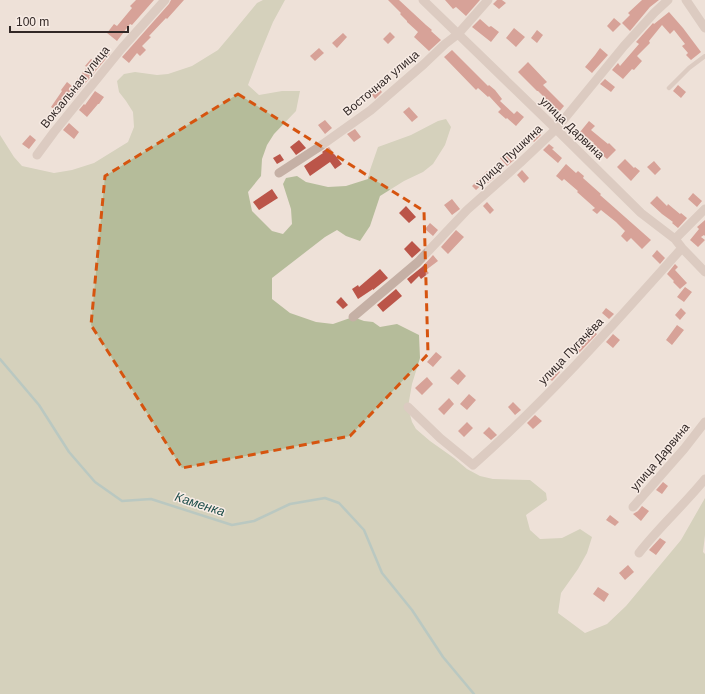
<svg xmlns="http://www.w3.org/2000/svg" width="705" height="694" viewBox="0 0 705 694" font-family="Arial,sans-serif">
	<rect width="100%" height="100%" fill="#eee1d8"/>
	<path fill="#b5bc9a" d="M263 0H285L273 22 259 56 248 85 259 95 282 91H300L296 111 274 134 267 145 262 159 261 176 248 192 252 211 272 231 283 234 292 224 291 209 283 184 286 178 297 176 306 182 328 187 346 186 368 179 370 170 378 147 411 135 438 121 446 119 451 127 445 145 433 164 423 172 404 181 380 196 370 226 360 241 346 236 337 230 325 237 272 278V299L290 313 316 322 333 324 353 317 364 321 373 322 380 327 397 324 419 335 420 358 412 384 408 407 412 422 416 429 430 441 454 458 467 469 480 476 493 479 530 480 546 493 547 500 526 515 530 530 540 539 562 538 580 529 592 537 587 553 578 569 561 593 558 613 585 633 607 624 626 606 681 540 705 498V535L703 552 705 554V694H0V135L14 157 22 166 54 173 72 170 94 163 128 142 134 127 133 112 126 101 119 92 117 81 124 74 135 72 157 75 168 74 192 66 218 50 229 37 257 3Z"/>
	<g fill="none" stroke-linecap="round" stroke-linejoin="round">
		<path stroke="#7aa9a4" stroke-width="2.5" d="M0 359 39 405 69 452 95 482 122 501 151 499 232 525 254 521 290 504 325 498 339 503 364 530 382 573 412 610 443 657 474 694"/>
	</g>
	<path fill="#bb5549" d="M136 0H154L132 25 130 24 117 41 107 33 114 24 117 26 132 8 130 6Z
		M171 0H184L167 19 166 18 149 36 151 37 142 46 146 50 140 56 137 53 129 63 122 57 169 4Z
		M388 0H399L426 25 432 30 431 31 441 40 429 51 414 37 418 32 407 22V21L400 14 401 13Z
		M445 0H480L466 16 456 7 453 9Z
		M497 0H502L506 3 499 9 493 4Z
		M642 0H659L650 7 630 31 622 23 630 15 628 13Z
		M669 12 683 28 701 52 691 60 686 55 688 53 682 46 685 44 674 30 670 34 662 25 649 41 650 43 637 56 642 61 634 70 632 69 623 79 612 70 618 63 620 66 639 44 636 42 653 23 654 24Z
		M614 18 621 24 613 32 607 26Z
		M480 19 489 27 491 26 499 32 491 42 472 27Z
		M514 28 525 37 516 47 506 38Z
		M537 30 543 35 537 43 531 38Z
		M390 32 395 37 388 44 383 39Z
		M343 33 347 37 337 48 332 43Z
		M319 48 324 53 315 61 310 56Z
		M600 48 608 55 592 73 585 67 595 55Z
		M103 49 110 54 72 99 71 98 60 113 51 107 62 91 61 90 67 82 72 86 87 67 85 66 91 59 95 61Z
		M452 50 488 86 489 85 495 90 502 99 500 101 514 114 517 111 524 117 516 126 507 118 506 119 498 112 501 109 489 96 488 97 478 88 476 90 444 57Z
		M528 62 547 82 543 85 564 106 559 112 538 91H537L518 72Z
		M605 79 615 87 611 92 600 84Z
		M678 85 686 92 681 98 673 91Z
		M377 86 382 92 375 99 370 92Z
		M95 91 104 97 99 104H98L87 117 79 110 84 104 85 105Z
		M409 107 418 117 412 122 403 112Z
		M325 120 332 128 325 134 318 125Z
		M589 121 595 126 591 130 608 144 609 143 616 150 607 159 600 153 601 151 593 144 594 143 580 132Z
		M69 123 79 132 74 139 63 130Z
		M355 129 361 137 354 142 347 134Z
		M537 130 541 135 534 142 529 137Z
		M30 135 36 140 29 149 22 144Z
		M299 140 306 148 296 155 290 147Z
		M549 144 554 148 552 149 562 158 558 163 543 150Z
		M329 147 342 164 335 169 330 162 310 176 304 166 323 153 322 152Z
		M507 152 514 160 507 166 500 158Z
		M280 154 284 160 277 164 273 158Z
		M625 159 634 168 635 167 640 171 631 181 617 167Z
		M654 161 661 169 655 175 647 167Z
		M566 164 576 173 578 171 584 176 583 178 601 194 600 195 608 202 651 240 642 249 631 238 627 242 621 236 625 231 616 222 601 210 597 214 592 210 595 208 577 192 578 191 564 179 562 181 556 176Z
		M522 170 529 178 524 183 517 175Z
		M487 171 494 178 488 183 486 181 476 190 472 186Z
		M272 189 278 198 259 210 253 202Z
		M693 193 702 201 697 207 688 199Z
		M657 196 667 206 668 204 680 214 681 213 687 218 678 228 672 223 673 222 662 214 650 203Z
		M452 199 460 209 452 215 444 205Z
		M487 202 494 210 490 214 483 206Z
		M406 206 416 217 409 223 399 213Z
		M705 220V236L704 235 701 237 705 240 698 247 690 240 699 229 697 227Z
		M430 223 438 230 433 236 425 229Z
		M456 230 464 237 448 254 441 247Z
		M412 241 421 250 412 258 404 249Z
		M657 250 665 258 660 264 652 256Z
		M433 255 438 261 426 270 429 273 421 279 419 276 411 284 407 279 422 267Z
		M675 264 678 267 675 270 687 283 680 289 673 282 674 281 667 274Z
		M380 269 388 278 373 290V289L358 299 352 289 358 285 359 287Z
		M685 287 692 292 684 302 677 297Z
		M396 289 402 296 383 312 377 305Z
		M341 297 348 305 343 309 336 302Z
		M606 308 614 314 609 319 602 313Z
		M681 308 686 313 680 320 675 315Z
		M677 325 684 330 672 345 666 340Z
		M590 328 597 334 578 354 572 348Z
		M613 334 620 340 613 348 606 342Z
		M436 352 442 357 433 367 427 362Z
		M556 367 560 372 552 381 547 376Z
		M459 369 466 376 458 385 450 378Z
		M427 377 433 384 422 395 415 388Z
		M469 394 476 400 467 410 460 404Z
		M449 398 454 404 444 415 438 409Z
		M513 402 521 410 515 415 508 407Z
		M535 415 542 421 533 429 527 423Z
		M467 422 473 428 464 437 458 431Z
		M489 427 497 435 491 440 483 433Z
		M663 482 668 486 662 494 656 490Z
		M642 506 649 511 641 521 633 514 638 511Z
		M610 515 619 522 615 526 606 520Z
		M660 538 666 542 656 555 649 550Z
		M628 565 634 572 625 580 619 573Z
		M598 587 609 594 604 602 593 594Z"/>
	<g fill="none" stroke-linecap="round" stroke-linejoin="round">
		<path stroke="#c5b0a5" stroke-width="4.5" d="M669 88 689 68 705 56"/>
		<path stroke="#c5b0a5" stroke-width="9" d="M423 0 556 129 641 213 675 239 682 248 705 272
			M686 0 705 28
			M37 155 54 132 122 48 165 0
			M279 173 319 147 371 110 424 64 445 44 458 34 488 0
			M675 239 705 209
			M353 317 418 262 467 210 520 163 556 129 624 46 654 13 668 0
			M408 407 440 438 473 465C548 399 615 323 682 248
			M633 507 684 449 705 422
			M639 553C659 527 684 505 705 479"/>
	</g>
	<path d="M0 0H705V694H0ZM238 94 424 211 428 354 350 436 182 468 91 325 105 176Z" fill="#eee1d8" fill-opacity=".55" fill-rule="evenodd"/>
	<path fill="none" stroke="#d6540f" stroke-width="3" stroke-dasharray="8 5" stroke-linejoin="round" d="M238 94 424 211 428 354 350 436 182 468 91 325 105 176Z"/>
	<g text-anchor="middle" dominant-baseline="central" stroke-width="3" stroke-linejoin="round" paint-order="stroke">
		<g font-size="12" fill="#322826" stroke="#f7ebe4">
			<text transform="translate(381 83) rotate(-40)">Восточная улица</text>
			<text transform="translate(75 87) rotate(-51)">Вокзальная улица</text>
			<text transform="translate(572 128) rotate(44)">улица Дарвина</text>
			<text transform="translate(509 156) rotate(-43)">улица Пушкина</text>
			<text transform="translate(571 351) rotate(-46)">улица Пугачёва</text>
			<text transform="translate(660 457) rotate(-50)">улица Дарвина</text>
		</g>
		<g font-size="13" font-style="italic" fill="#1f4f4c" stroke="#f7ebe4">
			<text transform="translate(200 504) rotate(18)">Каменка</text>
		</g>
	</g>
	<path d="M10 26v6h118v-6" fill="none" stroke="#322826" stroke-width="2"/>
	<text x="16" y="26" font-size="12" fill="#322826" stroke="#f7ebe4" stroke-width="3" paint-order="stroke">100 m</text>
</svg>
